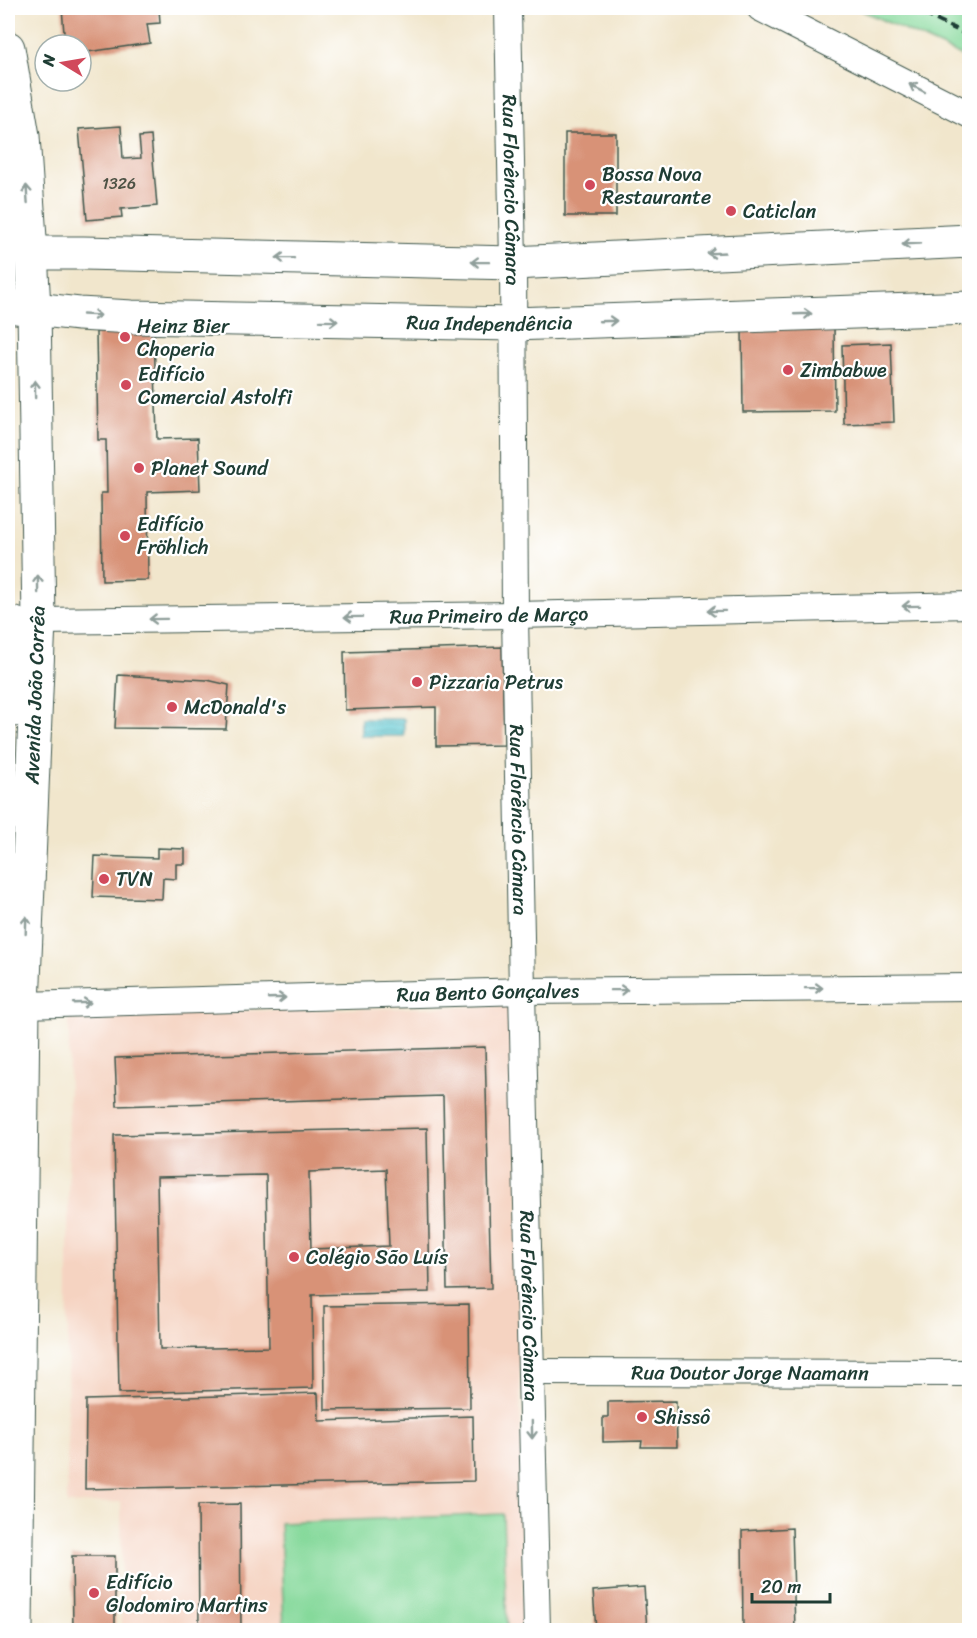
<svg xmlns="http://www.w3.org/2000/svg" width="977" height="1638" viewBox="0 0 977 1638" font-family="Sriracha,sans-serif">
	<defs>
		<pattern id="water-rules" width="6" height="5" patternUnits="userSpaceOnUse" patternTransform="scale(1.5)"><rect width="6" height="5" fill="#5cc8d2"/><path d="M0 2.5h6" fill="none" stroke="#4ba4ab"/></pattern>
	</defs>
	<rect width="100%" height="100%" fill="#fff"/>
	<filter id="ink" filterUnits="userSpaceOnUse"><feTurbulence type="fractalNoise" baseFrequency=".0167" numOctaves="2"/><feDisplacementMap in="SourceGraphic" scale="12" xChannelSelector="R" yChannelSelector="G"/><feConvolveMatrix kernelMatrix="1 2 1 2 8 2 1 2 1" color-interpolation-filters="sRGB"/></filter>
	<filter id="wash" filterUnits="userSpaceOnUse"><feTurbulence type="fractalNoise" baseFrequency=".008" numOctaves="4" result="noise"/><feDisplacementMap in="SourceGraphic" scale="24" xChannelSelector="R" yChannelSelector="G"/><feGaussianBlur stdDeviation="1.35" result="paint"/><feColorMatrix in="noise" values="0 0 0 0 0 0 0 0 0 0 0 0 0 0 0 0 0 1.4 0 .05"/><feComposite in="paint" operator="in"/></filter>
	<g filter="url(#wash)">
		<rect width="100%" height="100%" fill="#f1e6cc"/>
		<path fill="#f5d3c1" d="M516 1006 523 1630H122L121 1502 67 1504 69 1014Z"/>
		<path fill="#86d99b" stroke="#528b68" stroke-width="1.5" d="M856 8H969L968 59Z
			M503 1514 507 1630H284L280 1523Z"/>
		<path fill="url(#water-rules)" stroke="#3e8283" stroke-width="1.5" d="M361 719H404V736H361Z"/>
		<g id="blocks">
			<path fill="#d89277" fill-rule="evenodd" d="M62 8H159L160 23 147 24 150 43 81 53V45H65Z
				M121 126 123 159 141 158 139 137 151 136 157 206 121 209 122 217 87 220 79 129Z
				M565 133H616V216H565Z
				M834 326 835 411 743 412 742 327Z
				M154 330 157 439 198 438 200 490 147 492 148 580 102 581 101 493H107L106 440H98L96 332Z
				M891 343 894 422 844 424 842 345Z
				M502 647 504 745 436 746V707L345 710 344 652Z
				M118 675 207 680 229 685 226 729 115 728Z
				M157 848 185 849V864H176V879L163 878 162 899 93 897 95 856 157 858Z
				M485 1047 491 1288 447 1289 443 1096 117 1106 115 1058Z
				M427 1128 430 1292 312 1295 313 1388 119 1393 114 1135ZM386 1169 389 1246 311 1249 309 1172ZM266 1175 269 1347 160 1349 157 1177Z
				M469 1304 470 1408 325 1410 324 1306Z
				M318 1393 319 1421 473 1416 474 1481 85 1489 86 1400Z
				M676 1401 677 1447H641L642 1441 603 1442V1417H608V1402Z
				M240 1504 241 1630H199L198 1505Z
				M792 1528 795 1630H743L742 1531Z
				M72 1556H115V1630H73Z
				M644 1587 647 1630H596L593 1591Z"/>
		</g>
	</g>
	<g filter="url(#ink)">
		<use href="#blocks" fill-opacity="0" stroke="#3e564b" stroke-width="1.5"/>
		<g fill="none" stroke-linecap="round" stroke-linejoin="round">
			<defs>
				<g id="street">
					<path id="s1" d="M508 8 513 263 515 615 522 991 537 1630"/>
					<path d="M760 8 970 115"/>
					<path id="s2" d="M39 621 515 615 970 605"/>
					<path id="s3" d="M23 1005 522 991 970 987"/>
					<path id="s4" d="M531 1372 970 1373"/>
				</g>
				<g id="secondary">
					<path d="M8 48 23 136 31 253 34 308 39 621 23 1005 16 1630"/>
					<path d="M31 253H83L513 263 970 241"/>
					<path id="s5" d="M8 306 79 314 132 317 513 324 970 308"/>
					<path d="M14 710 15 624"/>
				</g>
			</defs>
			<use href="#street" stroke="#3e564b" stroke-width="28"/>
			<use href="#secondary" stroke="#3e564b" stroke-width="35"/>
			<use href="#street" stroke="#fff" stroke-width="26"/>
			<use href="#secondary" stroke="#fff" stroke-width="33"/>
			<path stroke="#1f3d34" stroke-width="4.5" stroke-dasharray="9 4.5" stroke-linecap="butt" d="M912 8 970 36
				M959 8 970 12"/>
		</g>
		<defs><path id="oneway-shaft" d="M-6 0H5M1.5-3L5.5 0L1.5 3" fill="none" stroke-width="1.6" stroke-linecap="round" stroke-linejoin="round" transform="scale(1.5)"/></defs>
		<g stroke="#8f9e9a">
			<use href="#oneway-shaft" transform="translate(917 88) rotate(-153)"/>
			<use href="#oneway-shaft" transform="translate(27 194) rotate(-94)"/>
			<use href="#oneway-shaft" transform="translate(911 244) rotate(177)"/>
			<use href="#oneway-shaft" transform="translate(716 253) rotate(177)"/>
			<use href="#oneway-shaft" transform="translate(285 258) rotate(-179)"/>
			<use href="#oneway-shaft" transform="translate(480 262) rotate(-179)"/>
			<use href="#oneway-shaft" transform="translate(803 314) rotate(-2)"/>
			<use href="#oneway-shaft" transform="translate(92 315) rotate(3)"/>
			<use href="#oneway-shaft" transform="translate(329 321) rotate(1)"/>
			<use href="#oneway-shaft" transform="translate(608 321) rotate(-2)"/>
			<use href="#oneway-shaft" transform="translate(35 389) rotate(-91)"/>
			<use href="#oneway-shaft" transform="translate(38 584) rotate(-91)"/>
			<use href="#oneway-shaft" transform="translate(911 606) rotate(179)"/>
			<use href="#oneway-shaft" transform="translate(716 611) rotate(179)"/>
			<use href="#oneway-shaft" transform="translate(353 617) rotate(179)"/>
			<use href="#oneway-shaft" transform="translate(158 619) rotate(179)"/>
			<use href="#oneway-shaft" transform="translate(26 925) rotate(-88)"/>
			<use href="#oneway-shaft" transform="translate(814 988) rotate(-1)"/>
			<use href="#oneway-shaft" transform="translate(619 990) rotate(-1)"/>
			<use href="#oneway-shaft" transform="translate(277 998) rotate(-2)"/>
			<use href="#oneway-shaft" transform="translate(82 1003) rotate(-2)"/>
			<use href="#oneway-shaft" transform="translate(532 1430) rotate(89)"/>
		</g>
	</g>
	<g fill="#d1495b" stroke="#fff" stroke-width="2">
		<circle cx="590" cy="185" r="6"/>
		<circle cx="731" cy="211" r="6"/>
		<circle cx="125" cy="337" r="6"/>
		<circle cx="788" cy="370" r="6"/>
		<circle cx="126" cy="385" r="6"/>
		<circle cx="139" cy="468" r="6"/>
		<circle cx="125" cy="536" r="6"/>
		<circle cx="417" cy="682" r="6"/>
		<circle cx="172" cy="707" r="6"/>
		<circle cx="104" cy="879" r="6"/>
		<circle cx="294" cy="1257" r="6"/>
		<circle cx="642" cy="1417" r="6"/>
		<circle cx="94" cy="1593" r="6"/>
	</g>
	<g text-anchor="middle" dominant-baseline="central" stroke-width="4.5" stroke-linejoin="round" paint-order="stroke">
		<g font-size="16" fill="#4d5245">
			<text x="119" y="183">1326</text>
		</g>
		<g font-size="20" fill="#1f3d34" stroke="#fff" text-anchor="start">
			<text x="602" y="174">Bossa Nova<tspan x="602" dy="23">Restaurante</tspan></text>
			<text x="743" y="211">Caticlan</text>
			<text x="137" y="326">Heinz Bier<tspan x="137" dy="23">Choperia</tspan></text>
			<text x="800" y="370">Zimbabwe</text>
			<text x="138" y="374">Edifício<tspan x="138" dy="23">Comercial Astolfi</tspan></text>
			<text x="151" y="468">Planet Sound</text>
			<text x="137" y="524">Edifício<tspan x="137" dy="23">Fröhlich</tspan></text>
			<text x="429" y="682">Pizzaria Petrus</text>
			<text x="184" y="707">McDonald's</text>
			<text x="116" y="879">TVN</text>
			<text x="306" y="1257">Colégio São Luís</text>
			<text x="654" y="1417">Shissô</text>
			<text x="106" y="1582">Edifício<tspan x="106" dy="23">Glodomiro Martins</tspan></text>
		</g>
		<g font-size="20" fill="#1f3d34" stroke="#fff">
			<text stroke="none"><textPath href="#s1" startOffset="182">Rua Florêncio Câmara</textPath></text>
			<text stroke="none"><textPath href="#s5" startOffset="482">Rua Independência</textPath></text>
			<text stroke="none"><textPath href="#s2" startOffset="450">Rua Primeiro de Março</textPath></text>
			<text transform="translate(35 695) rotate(-88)">Avenida João Corrêa</text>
			<text stroke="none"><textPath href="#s1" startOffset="812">Rua Florêncio Câmara</textPath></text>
			<text stroke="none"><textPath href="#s3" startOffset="465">Rua Bento Gonçalves</textPath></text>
			<text stroke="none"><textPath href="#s1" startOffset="1298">Rua Florêncio Câmara</textPath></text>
			<text stroke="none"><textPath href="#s4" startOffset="219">Rua Doutor Jorge Naamann</textPath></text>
		</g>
	</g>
	<rect width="977" height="1638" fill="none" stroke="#fff" stroke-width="30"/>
	<g transform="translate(63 63) rotate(281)"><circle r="28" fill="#ffffff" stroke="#a5b1ae" stroke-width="1.5"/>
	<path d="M0-4.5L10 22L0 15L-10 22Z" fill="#d1495b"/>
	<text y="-9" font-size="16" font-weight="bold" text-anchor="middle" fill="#1f3d34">N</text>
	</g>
	<path d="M752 1593v9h78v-9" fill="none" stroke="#1f3d34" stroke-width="3"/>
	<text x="761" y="1593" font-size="18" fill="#1f3d34" stroke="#ffffff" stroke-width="4.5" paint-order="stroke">20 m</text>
</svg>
